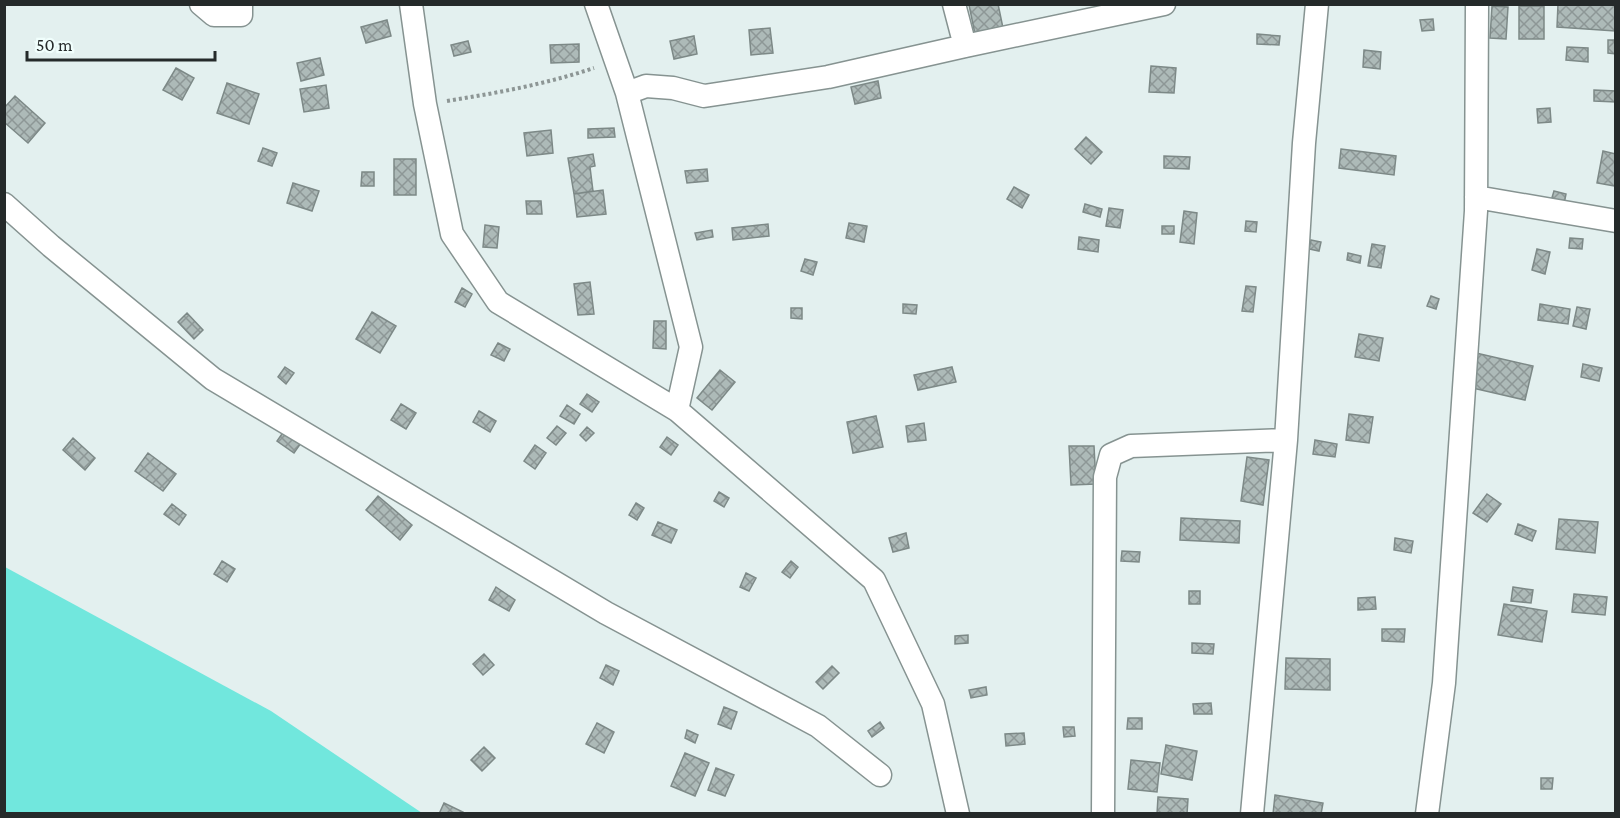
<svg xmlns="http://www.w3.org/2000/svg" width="1620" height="818" viewBox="0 0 1620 818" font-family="'Crimson Pro',serif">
	<defs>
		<pattern id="building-cross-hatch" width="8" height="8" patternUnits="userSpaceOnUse" patternTransform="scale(1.5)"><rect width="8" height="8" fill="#adbab8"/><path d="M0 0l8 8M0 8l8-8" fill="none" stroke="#8d9796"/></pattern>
	</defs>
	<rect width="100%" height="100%" fill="#e3f0ef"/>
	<path fill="#71e7dd" d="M5 567 271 711 422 813H5Z"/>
	<path fill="url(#building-cross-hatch)" stroke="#7d8987" stroke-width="1.5" d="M998 4 1003 28 975 34 969 5Z
		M1558 4H1616L1615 31 1557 27Z
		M1492 6 1508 7 1506 39 1490 38Z
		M1519 6H1544V39H1519Z
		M1433 19 1434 30 1422 31 1420 20Z
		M387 20 391 36 366 43 361 27Z
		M770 28 773 53 751 55 749 30Z
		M1257 34 1280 36 1279 45 1257 44Z
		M694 36 697 54 674 59 670 41Z
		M1608 40H1616V54L1608 53Z
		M468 41 471 52 454 56 451 45Z
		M579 44V62L551 63 550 45Z
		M1567 47 1588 48V62L1566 60Z
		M1364 50 1381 52 1380 69 1363 67Z
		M320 58 324 75 301 81 297 63Z
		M1151 66 1176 68 1174 93 1149 92Z
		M176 68 194 78 182 100 163 90Z
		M878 81 881 98 855 104 851 87Z
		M227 83 259 94 249 124 217 113Z
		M326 85 329 108 304 112 300 89Z
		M1594 90 1616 91V102L1594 101Z
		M15 96 45 123 28 143 4 122V108Z
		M1550 108 1551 122 1538 123 1537 109Z
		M614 128 615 137 588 138V129Z
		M551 130 553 153 527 156 524 133Z
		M1086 137 1102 152 1091 164 1075 149Z
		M263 148 277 153 272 166 258 161Z
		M1341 149 1396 156 1394 175 1339 168Z
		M1603 151 1616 154 1615 186 1597 183Z
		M593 154 595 166 590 167 593 191 574 194 568 158Z
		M1164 156 1190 157 1189 169 1164 168Z
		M394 159H416V195H394Z
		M707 169 708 181 687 183 685 171Z
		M362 172H374V186H361Z
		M293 183 319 191 312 211 287 203Z
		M1014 187 1029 195 1022 208 1007 199Z
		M603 190 606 214 577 217 574 194Z
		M1554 191 1566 194 1564 204 1551 201Z
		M526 201H541L542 214H527Z
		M1085 204 1102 209 1100 217 1083 212Z
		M1109 208 1123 210 1120 228 1106 226Z
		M1184 211 1197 213 1194 244 1180 242Z
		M1246 221 1257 222 1256 232 1245 231Z
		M849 223 867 226 864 242 846 238Z
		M768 224 769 236 733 240 732 228Z
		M485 225 499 227 497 248 483 247Z
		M1162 226H1174V234H1162Z
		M712 230 713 237 697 240 695 233Z
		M1079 237 1099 240 1098 252 1078 249Z
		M1570 238 1583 239 1582 249 1569 248Z
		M1311 240 1321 242 1319 251 1309 249Z
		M1372 244 1385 246 1381 268 1368 266Z
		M1537 249 1550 252 1545 274 1532 270Z
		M1348 253 1361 256 1360 263 1347 260Z
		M805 259 817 262 813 275 801 271Z
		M590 282 594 314 578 315 574 284Z
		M1246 286 1256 287 1253 312 1242 311Z
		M462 288 472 294 465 307 455 302Z
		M1431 296 1439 299 1436 309 1427 306Z
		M903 304 917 305 916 314 903 313Z
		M1540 304 1570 309 1568 324 1538 320Z
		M1577 307 1590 309 1586 329 1573 326Z
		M791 308H802V319L791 318Z
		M372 312 396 326 380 353 356 339Z
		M187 313 203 330 194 339 178 322Z
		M654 321H666V349L653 348Z
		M1359 334 1383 338 1379 361 1355 357Z
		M498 343 510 349 504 361 491 355Z
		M1476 353 1533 366 1525 400 1468 387Z
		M1583 364 1602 368 1599 381 1581 377Z
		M285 367 294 373 286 384 278 377Z
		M952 367 956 382 918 390 914 375Z
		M720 370 735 382 712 410 697 398Z
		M587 394 599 402 592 412 580 404Z
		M401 404 416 413 406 429 391 420Z
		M567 405 580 414 574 424 560 416Z
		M479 411 496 421 490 432 473 422Z
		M1349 414 1373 417 1369 443 1346 440Z
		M876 416 883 447 853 453 847 422Z
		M924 423 926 440 908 442 906 426Z
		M557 426 566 433 556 445 547 438Z
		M587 427 594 433 586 441 580 435Z
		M284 431 301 443 294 453 277 441Z
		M667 437 678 445 671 455 660 447Z
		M73 438 95 458 85 470 63 450Z
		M1315 440 1337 444 1335 457 1313 454Z
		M535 445 546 453 535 469 524 461Z
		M1069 446H1094L1096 484 1071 485Z
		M148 453 176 474 163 491 135 471Z
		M1247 457 1269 460 1263 505 1241 501Z
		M719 492 729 498 724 507 714 501Z
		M1487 494 1501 504 1487 522 1473 513Z
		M378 496 412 525 400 540 366 510Z
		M636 503 644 508 637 520 629 515Z
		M172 504 186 515 179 525 164 514Z
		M1181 518 1240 521 1239 543 1180 540Z
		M1559 519 1598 522 1595 553 1556 549Z
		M658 522 677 530 671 543 652 535Z
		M1518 524 1536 531 1532 541 1515 534Z
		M906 533 909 548 893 552 889 538Z
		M1395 538 1413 541 1411 553 1394 550Z
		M1122 551 1140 552 1139 562 1121 561Z
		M222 561 235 569 227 582 214 574Z
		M791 561 798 567 790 578 782 572Z
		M746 573 756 578 749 591 740 587Z
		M496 587 515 600 509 611 489 600Z
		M1513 587 1533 590 1531 603 1511 601Z
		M1189 591H1200V604H1189Z
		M1574 594 1607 597 1605 615 1572 612Z
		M1375 597 1376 609 1358 610V598Z
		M1504 604 1547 611 1542 642 1498 635Z
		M1382 629H1405L1404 642 1382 641Z
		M968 635V643L955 644V636Z
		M1192 643 1214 644 1213 654 1192 653Z
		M484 654 494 665 483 675 473 664Z
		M1286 658 1330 659V690L1285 689Z
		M606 665 619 671 613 685 600 678Z
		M832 666 839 673 823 689 816 682Z
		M986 687 987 695 971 698 969 690Z
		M1211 703 1212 714H1194L1193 704Z
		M724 707 737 712 731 729 718 724Z
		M1128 718H1142V729H1127Z
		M880 722 884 728 872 737 868 731Z
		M597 723 614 732 604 753 586 744Z
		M1063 727H1074L1075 736 1064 737Z
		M687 730 698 735 695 743 685 738Z
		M1024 733 1025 744 1006 746 1005 734Z
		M1166 745 1197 751 1192 780 1161 774Z
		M484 747 495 758 482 771 471 760Z
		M685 753 709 763 695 796 671 786Z
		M1131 760 1160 763 1157 792 1128 789Z
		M716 768 734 775 725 796 708 790Z
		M1541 778H1553L1552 789H1541Z
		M1275 795 1323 803 1321 814H1273Z
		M1158 797 1188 799 1187 814H1157Z
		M444 803 463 812 462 814H439Z"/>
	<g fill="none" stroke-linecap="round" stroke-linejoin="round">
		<defs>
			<path id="street" d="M201 4 214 15H241V4
				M411 4 425 104 452 234 498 302 677 410 874 580 933 704 958 814
				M596 4 627 93 691 347 677 410
				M954 4 965 46
				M627 93 646 86 673 88 704 96 828 77 965 46 1164 4
				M1476 197 1616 221
				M4 204 51 246 213 379 606 613 818 726 880 775
				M1103 814 1105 477 1111 455 1131 446 1286 440
				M1252 814 1286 440 1304 143 1317 4
				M1427 814 1444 683 1476 211 1477 4"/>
		</defs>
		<use href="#street" stroke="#869391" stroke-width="25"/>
		<path stroke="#8d9695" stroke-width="4" stroke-dasharray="3 3" stroke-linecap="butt" d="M447 101C497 93 546 84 594 68"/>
		<use href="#street" stroke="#fff" stroke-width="22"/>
	</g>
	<rect width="1620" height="818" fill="none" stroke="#252a2a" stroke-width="12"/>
	<path d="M27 51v9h188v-9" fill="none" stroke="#252a2a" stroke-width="3"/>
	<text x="36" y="51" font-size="18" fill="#252a2a" stroke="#f0fefc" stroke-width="4.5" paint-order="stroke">50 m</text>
</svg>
